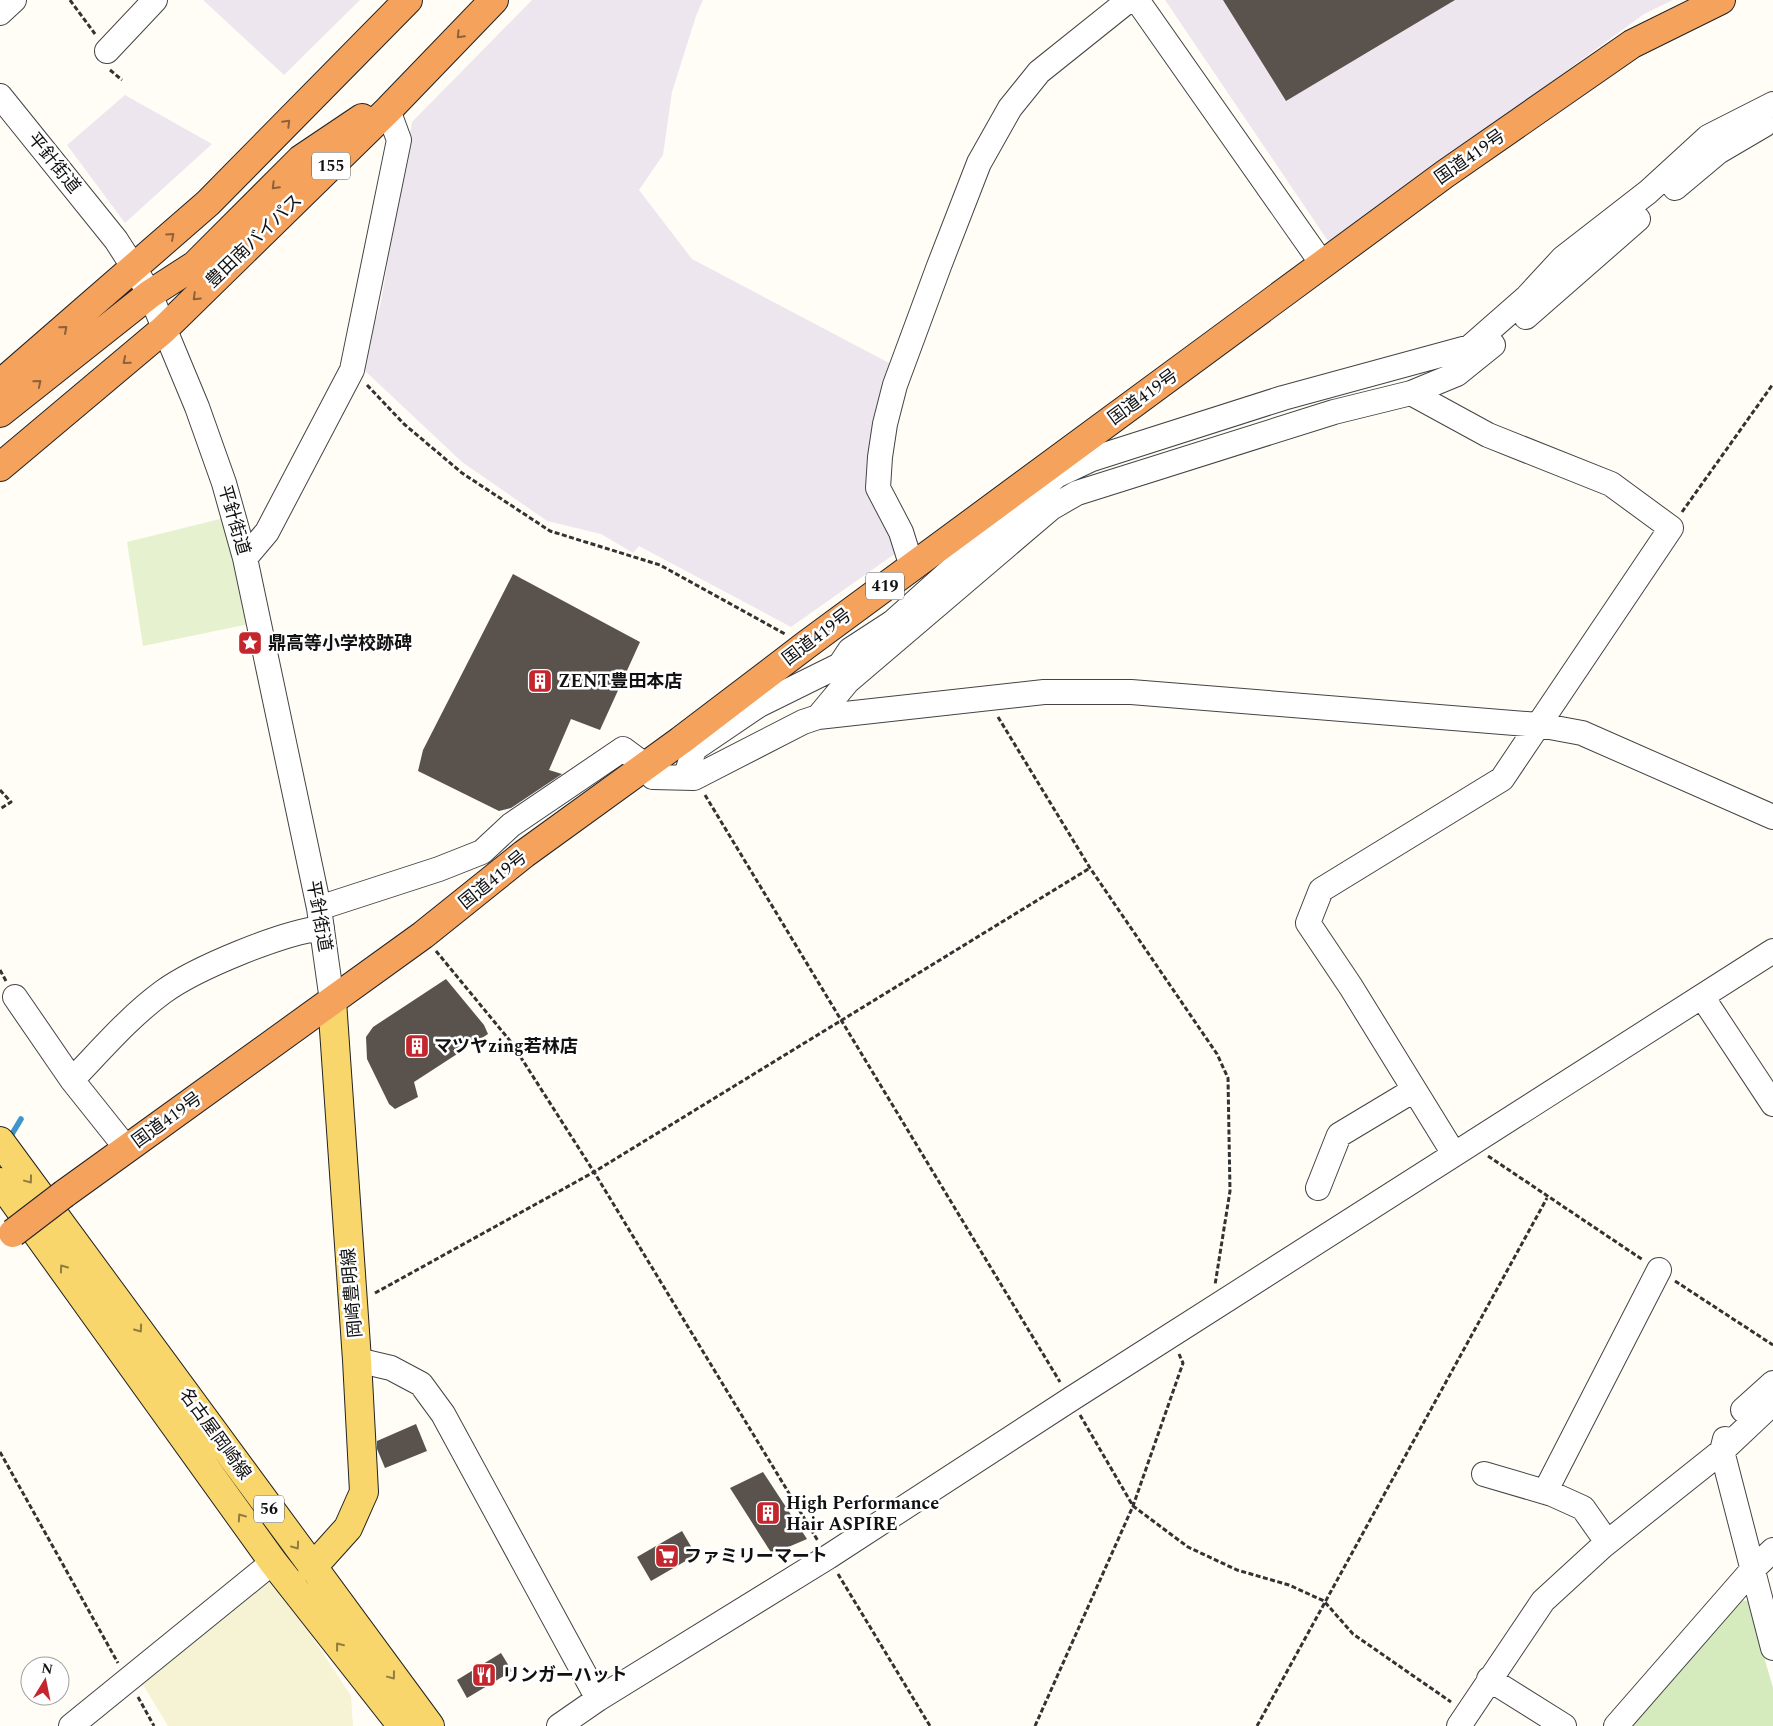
<svg xmlns="http://www.w3.org/2000/svg" width="1773" height="1726" viewBox="0 0 1773 1726" font-family="Spectral,'Noto Sans JP',serif">
	<rect width="100%" height="100%" fill="#fffdf5"/>
	<path fill="#eee6ef" d="M203 0H360L284 75Z
		M532 0H703L696 16 672 92 663 155 639 190 692 259 891 364 870 480 896 553 791 627 639 546 633 553 601 534 547 521 462 462 362 368 368 341 380 307 412 122Z
		M1165 0H1673L1644 14 1330 244Z
		M125 95 212 144 125 223 67 145Z"/>
	<path fill="#f6f3d4" d="M273 1577 351 1696 353 1726H168L140 1680Z"/>
	<path fill="#d5ebbd" d="M1731 1599 1748 1601 1773 1688V1726H1621Z"/>
	<path fill="#e6f2cf" d="M228 517 254 623 143 646 127 542Z"/>
	<g fill="none" stroke-linecap="round" stroke-linejoin="round">
		<path stroke="#3f96cf" stroke-width="5.5" d="M9 1139 21 1119"/>
	</g>
	<path fill="#5a524d" d="M1223 0H1455L1286 101Z
		M513 574 640 642 600 730 571 719 549 770 562 774 511 808 499 811 418 771 423 750Z
		M446 979 484 1025 488 1034 414 1082 418 1097 395 1109 389 1104 367 1059 366 1037 373 1027Z
		M416 1424 427 1451 385 1468 377 1449V1441Z
		M763 1472 807 1539 772 1554 730 1488Z
		M682 1531 696 1555 651 1581 637 1557Z
		M501 1653 512 1671 467 1698 457 1680Z"/>
	<g fill="none" stroke-linecap="round" stroke-linejoin="round">
		<defs>
			<path id="minor" d="M1137 0 1323 265
				M0 13 14 0
				M107 51 155 0
				M0 96 116 240 134 268 150 294 197 407 224 483 245 558 319 908 332 1001
				M1675 188 1718 152 1764 125
				M1526 317 1638 219
				M1411 393 1488 435 1611 484 1671 528 1502 779 1321 890 1308 923 1351 987 1454 1154
				M245 558 267 532 352 370 399 140 388 110
				M912 567 901 532 878 488 880 457 885 424 895 385 939 266 979 163 1010 108 1039 72 1129 0
				M818 717 848 681 1051 508 1077 493 1334 412 1411 393 1457 374 1493 345
				M686 776 694 749 759 705 840 665 850 650 893 622 1056 476 1092 459 1283 398 1470 347 1527 297 1563 258 1648 192 1708 137 1773 104
				M319 908 439 869 482 852 511 825 623 749 646 766 653 777 694 778 803 722 818 717 1044 692H1131L1539 725 1582 733 1773 817
				M15 997 72 1080 127 1149
				M1703 998 1773 1104
				M72 1080C101 1050 129 1017 163 992 196 968 281 933 322 928
				M1318 1188 1339 1135 1414 1090
				M357 1360 391 1368 421 1384 443 1414 598 1699
				M1743 1410 1773 1383
				M1725 1439 1722 1451 1773 1648
				M1484 1474 1552 1494 1583 1508 1607 1542
				M1545 1492 1659 1270
				M1489 1679 1564 1726
				M71 1726 273 1562
				M559 1726 598 1699 828 1557 1071 1399 1773 951
				M1459 1726 1543 1601 1604 1545 1722 1451 1773 1403
				M1616 1726 1753 1569 1773 1550"/>
			<path id="major" d="M0 1141 430 1726
				M0 1182 273 1562 402 1726
				M312 1568 348 1528 364 1492 357 1360 332 1001"/>
			<path id="highway" d="M0 384 208 203 408 0
				M0 413 150 294 195 265 301 159 362 118
				M0 467 163 330 388 110 494 0
				M64 1194 423 935 524 854 680 741 806 645 1445 174 1632 44 1721 0"/>
		</defs>
		<use href="#minor" stroke="#444" stroke-width="26"/>
		<use href="#major" stroke="#222" stroke-width="30"/>
		<use href="#highway" stroke="#222" stroke-width="30"/>
		<path stroke="#333" stroke-width="3" stroke-dasharray="5 2.5" stroke-linecap="butt" d="M70 0 95 34
			M110 70 122 80
			M367 385 404 424 462 473 550 531 660 565 785 634
			M1682 512 1773 384
			M998 717 1090 868 1217 1054 1228 1078 1230 1191 1215 1285
			M0 790 11 802 0 809
			M705 795 1060 1382
			M436 951 511 1042 594 1172 818 1541
			M0 970 6 981
			M1488 1156 1643 1260
			M1675 1281 1773 1345
			M375 1293 594 1172 1090 868
			M1080 1415 1133 1506 1188 1547 1237 1570 1289 1585 1324 1601 1353 1634 1451 1702
			M0 1452 118 1663
			M838 1574 930 1726
			M138 1697 154 1726
			M1035 1726 1133 1506 1183 1363 1179 1354
			M1257 1726 1547 1198"/>
		<use href="#minor" stroke="#fff" stroke-width="24"/>
		<use href="#major" stroke="#f9d66b" stroke-width="28"/>
		<use href="#highway" stroke="#f5a25d" stroke-width="28"/>
		<defs>
			<path id="highway-bridge" d="M13 1233 64 1194"/>
		</defs>
		<use href="#highway-bridge" stroke="#222" stroke-width="30" stroke-linecap="butt"/>
		<use href="#highway-bridge" stroke="#f5a25d" stroke-width="28"/>
	</g>
	<defs><path id="oneway-chevron" d="M-2-3.5L2.5 0L-2 3.5" fill="none" stroke-width="1.6" stroke-linecap="round" stroke-linejoin="round" transform="scale(1.25)"/></defs>
	<g stroke="#8e613b">
		<use href="#oneway-chevron" transform="translate(460 35) rotate(134)"/>
		<use href="#oneway-chevron" transform="translate(287 123) rotate(-45)"/>
		<use href="#oneway-chevron" transform="translate(275 186) rotate(135)"/>
		<use href="#oneway-chevron" transform="translate(171 236) rotate(-42)"/>
		<use href="#oneway-chevron" transform="translate(196 297) rotate(136)"/>
		<use href="#oneway-chevron" transform="translate(64 329) rotate(-41)"/>
		<use href="#oneway-chevron" transform="translate(126 361) rotate(140)"/>
		<use href="#oneway-chevron" transform="translate(38 383) rotate(-39)"/>
	</g>
	<g stroke="#917d42">
		<use href="#oneway-chevron" transform="translate(29 1180) rotate(53)"/>
		<use href="#oneway-chevron" transform="translate(63 1268) rotate(-126)"/>
		<use href="#oneway-chevron" transform="translate(139 1329) rotate(54)"/>
		<use href="#oneway-chevron" transform="translate(241 1517) rotate(-125)"/>
		<use href="#oneway-chevron" transform="translate(296 1546) rotate(54)"/>
		<use href="#oneway-chevron" transform="translate(339 1646) rotate(-128)"/>
		<use href="#oneway-chevron" transform="translate(392 1676) rotate(53)"/>
	</g>
	<defs>
		<symbol id="sight-square" viewBox="-11 -11 22 22"><rect x="-9" y="-9" width="18" height="18" rx="4" fill="#c4262e" stroke="#fff"/><path d="M0-6L1.8-2.2L6-1.7L2.9 1.2L3.7 5.4L0 3.3L-3.7 5.4L-2.9 1.2L-6-1.7L-1.8-2.2Z" fill="#fff"/></symbol>
		<symbol id="building-square" viewBox="-11 -11 22 22"><rect x="-9" y="-9" width="18" height="18" rx="4" fill="#c4262e" stroke="#fff"/><path d="M-4-6H4V6H1V3H-1V6H-4ZM-2.5-4.3h1.7v1.8h-1.7ZM.8-4.3h1.7v1.8H.8ZM-2.5-1h1.7V.8h-1.7ZM.8-1h1.7V.8H.8Z" fill="#fff"/></symbol>
		<symbol id="supermarket-square" viewBox="-11 -11 22 22"><rect x="-9" y="-9" width="18" height="18" rx="4" fill="#c4262e" stroke="#fff"/><path d="M-6-5.5h2.5l.6 2H6L4.5 2H-2.5L-4.4-4H-6ZM-1.5 3.2a1.3 1.3 0 1 0 .1 0ZM3 3.2a1.3 1.3 0 1 0 .1 0Z" fill="#fff"/></symbol>
		<symbol id="restaurant-square" viewBox="-11 -11 22 22"><rect x="-9" y="-9" width="18" height="18" rx="4" fill="#c4262e" stroke="#fff"/><path d="M-5-6h1v4h1v-4h1v4h1v-4h1v5L-1.5 .5V6h-2V.5L-5-1ZM5-6V6H3V1.5H1.5Q1.5-4 5-6Z" fill="#fff"/></symbol>
	</defs>
	<g fill-rule="evenodd">
		<use href="#sight-square" x="236" y="629" width="28" height="28"/>
		<use href="#building-square" x="526" y="667" width="28" height="28"/>
		<use href="#building-square" x="403" y="1032" width="28" height="28"/>
		<use href="#building-square" x="754" y="1499" width="28" height="28"/>
		<use href="#supermarket-square" x="653" y="1542" width="28" height="28"/>
		<use href="#restaurant-square" x="470" y="1661" width="28" height="28"/>
	</g>
	<g text-anchor="middle" dominant-baseline="central" stroke-width="5" stroke-linejoin="round" paint-order="stroke">
		<g fill="#fff" stroke="#585858" stroke-width="1">
			<rect x="312" y="152.5" width="38" height="27" rx="4"/>
			<rect x="866" y="572.5" width="38" height="27" rx="4"/>
			<rect x="254" y="1495.5" width="30" height="27" rx="4"/>
		</g>
		<g font-size="16" font-weight="bold" fill="#111">
			<text x="331" y="166">155</text>
			<text x="885" y="586">419</text>
			<text x="269" y="1509">56</text>
		</g>
		<g font-size="18" fill="#111" stroke="#fff">
			<text transform="translate(1470 157) rotate(-35)">国道419号</text>
			<text transform="translate(54 163) rotate(51)">平針街道</text>
			<text transform="translate(254 241) rotate(-44)">豊田南バイパス</text>
			<text transform="translate(1143 397) rotate(-36)">国道419号</text>
			<text transform="translate(234 520) rotate(74)">平針街道</text>
			<text transform="translate(817 637) rotate(-37)">国道419号</text>
			<text transform="translate(493 880) rotate(-39)">国道419号</text>
			<text transform="translate(319 916) rotate(80)">平針街道</text>
			<text transform="translate(167 1120) rotate(-36)">国道419号</text>
			<text transform="translate(352 1293) rotate(-95)">岡崎豊明線</text>
			<text transform="translate(215 1434) rotate(54)">名古屋岡崎線</text>
		</g>
		<g font-size="18" font-weight="bold" fill="#111" stroke="#fff" text-anchor="start">
			<text x="268" y="643">鼎高等小学校跡碑</text>
			<text x="558" y="681">ZENT豊田本店</text>
			<text x="434" y="1046">マツヤzing若林店</text>
			<text x="786" y="1503">High Performance<tspan x="786" dy="21">Hair ASPIRE</tspan></text>
			<text x="684" y="1556">ファミリーマート</text>
			<text x="502" y="1675">リンガーハット</text>
		</g>
	</g>
	<g transform="translate(45 1681) rotate(10)"><circle r="24" fill="#ffffff" stroke="#a0a0a0"/>
	<path d="M0-4L9 19L0 12L-9 19Z" fill="#c4262e"/>
	<text y="-8" font-size="14" font-weight="bold" text-anchor="middle" fill="#111111">N</text>
	</g>
</svg>
